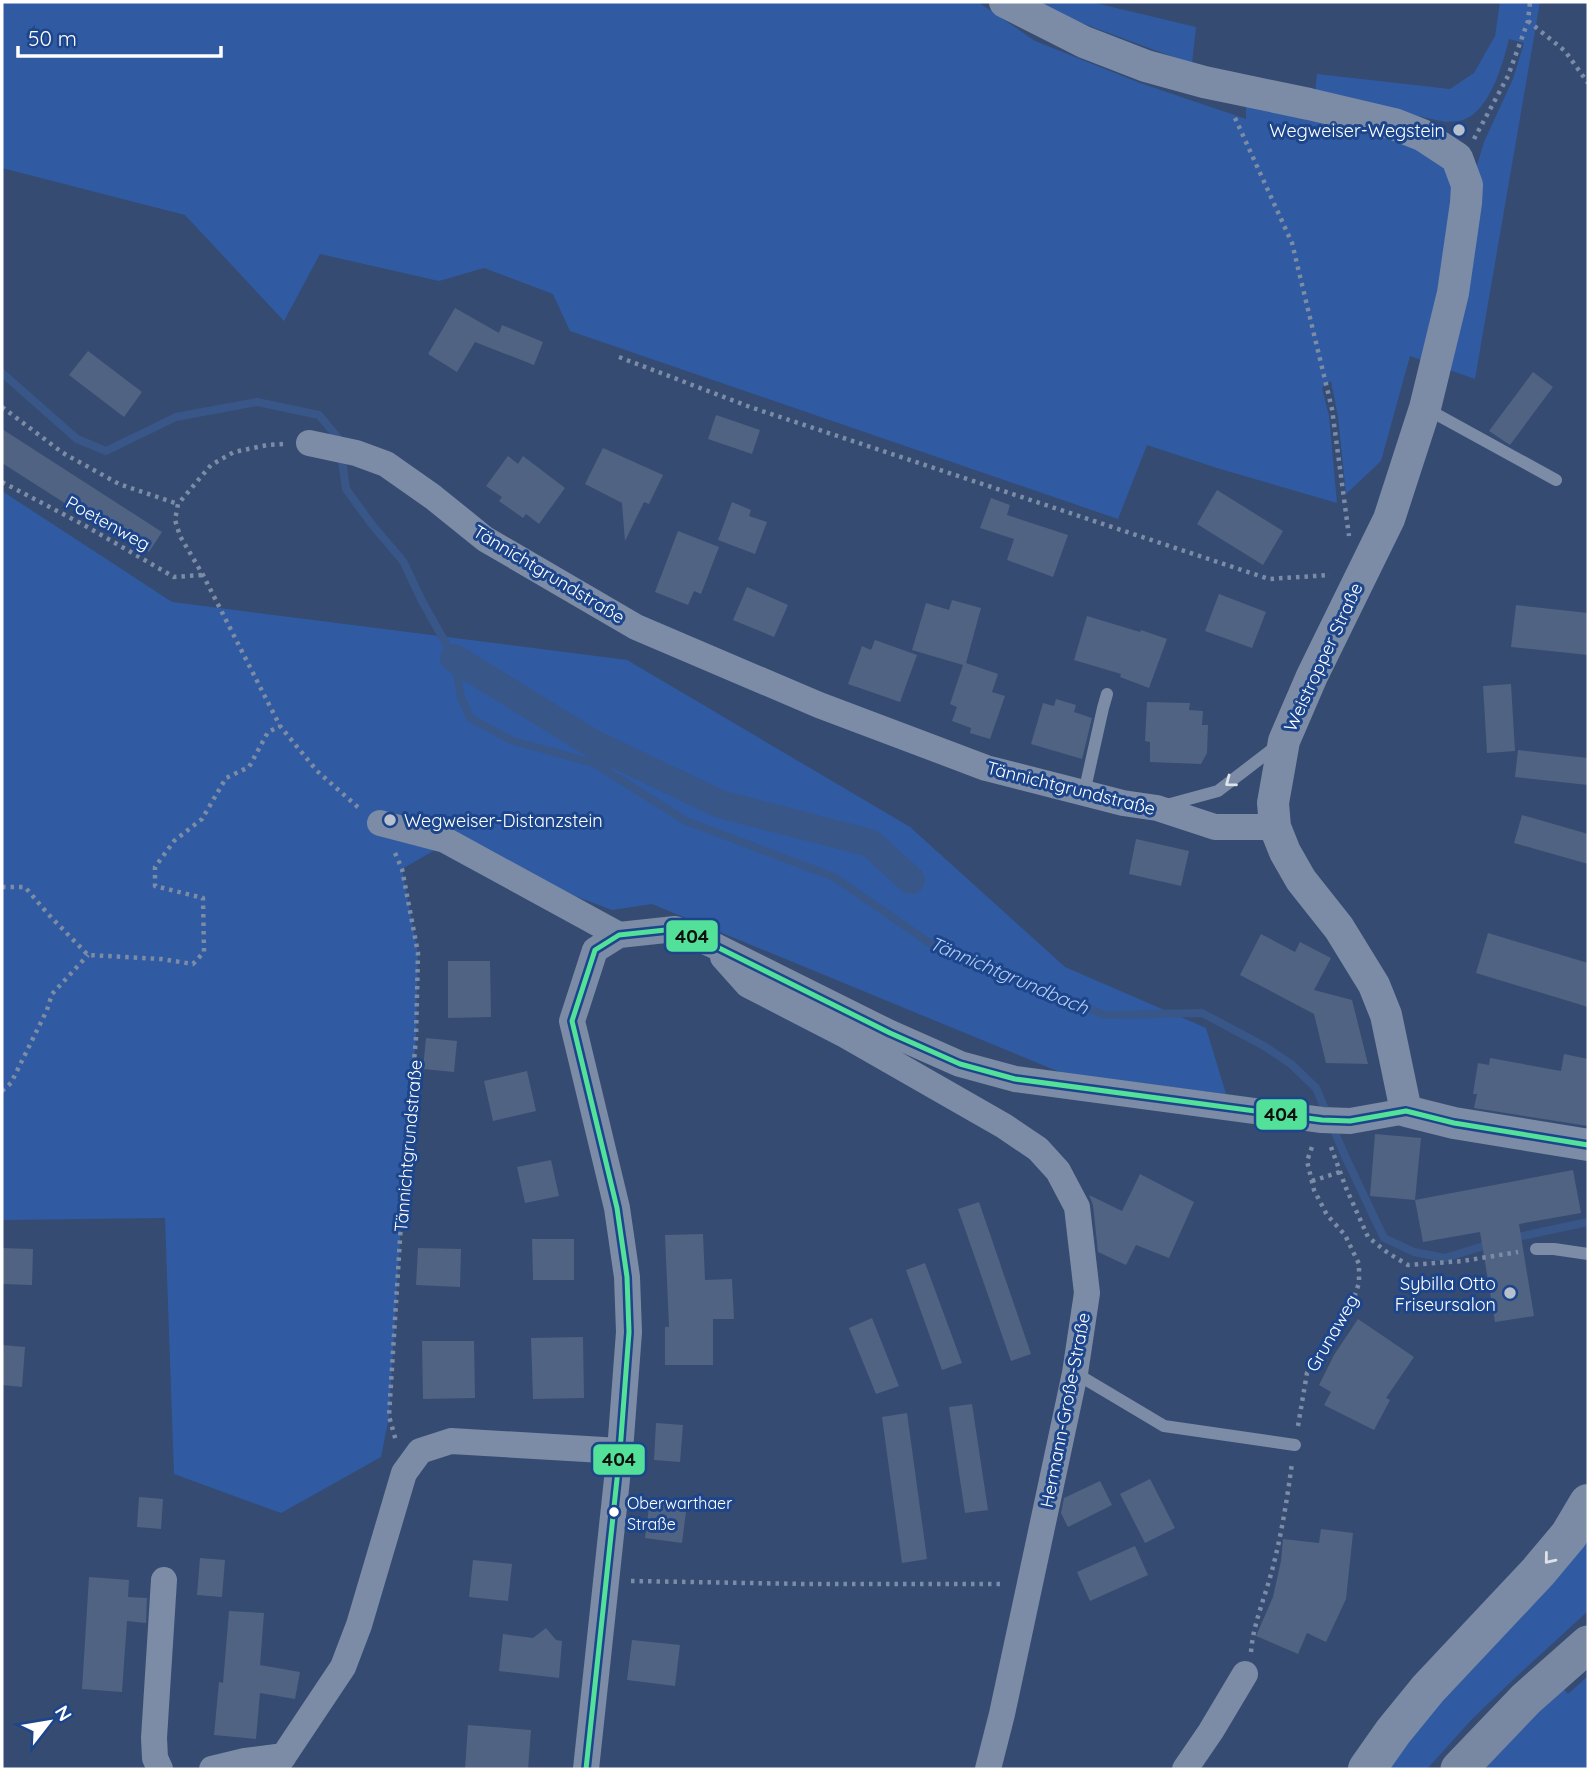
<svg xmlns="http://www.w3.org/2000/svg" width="1590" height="1771" viewBox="0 0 1590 1771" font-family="Quicksand,sans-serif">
	<rect width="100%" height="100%" fill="#354b72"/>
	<path fill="#305ba2" d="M2 2H978L1035 41 1140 83 1246 119V105L1389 135 1475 172 1484 142 1513 79 1524 43 1509 39C1503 63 1490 111 1463 120 1459 122 1452 121 1446 122L1315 94 1317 74 1450 89 1474 73 1495 36 1500 2H1540L1475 379 1410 356 1381 461 1346 494 1338 417 1331 381 1322 388 1329 416 1337 503 1217 468 1147 445 1118 519 570 331 553 294 484 268 439 281 320 254 284 321 185 215 2 168Z
		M1040 2H1091L1196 27 1192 64 1079 22Z
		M2 491 172 602 627 660 910 827 1065 967 1206 1028 1226 1094 1062 1073 652 904 612 910 442 846 402 869 418 953 416 1038 403 1191 389 1416 381 1457 281 1513 174 1474 165 1218 2 1220Z
		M1588 1535V1611L1517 1676 1472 1719 1427 1769H1380Z
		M1588 1676V1769H1484L1498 1752 1563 1688 1568 1694Z"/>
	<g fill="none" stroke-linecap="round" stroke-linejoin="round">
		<path stroke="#395688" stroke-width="8" d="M2 373 77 439 106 451 176 417 257 402 319 415 339 439 346 489 373 526 403 561 422 601 454 658 461 697 470 718 513 741 594 763 686 821 834 877 934 946 1105 1015 1202 1013 1264 1046 1291 1064 1316 1088 1345 1156 1384 1238 1414 1252 1445 1258 1490 1244
			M1513 1238 1588 1222"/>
		<path stroke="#395688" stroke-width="28" d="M454 658 592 743 720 804 870 843 911 880"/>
	</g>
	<path fill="#516382" d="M455 308 499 333 502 325 543 342 534 365 475 342 457 372 428 354Z
		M88 351 142 392 124 417 69 375Z
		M1533 372 1553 387 1510 445 1489 431Z
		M716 415 760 430 752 454 708 439Z
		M2 429 162 532 149 552 77 504 74 509 2 463Z
		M603 448 663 475 649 504 644 502 625 541 622 503 585 484Z
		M508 456 518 464 523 456 565 488 539 524 526 514 523 518 499 501 502 497 486 486Z
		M1217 490 1283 531 1263 565 1197 524Z
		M991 498 1010 505 1007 515 1068 535 1053 577 1007 560 1014 539 980 528Z
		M732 502 751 510 749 516 767 522 755 554 718 540Z
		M678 531 719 547 701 594 694 591 688 605 655 592Z
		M747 587 788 605 774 637 733 620Z
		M1219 594 1266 612 1252 648 1205 631Z
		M952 600 981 608 966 663 998 674 992 692 1005 696 990 739 970 733 971 728 952 721 957 707 950 704 963 665 912 650 926 603 949 610Z
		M1516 605 1588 613V655L1511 647Z
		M1087 616 1140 632 1141 630 1167 639 1149 688 1120 677 1121 674 1074 660Z
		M875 640 917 655 900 702 848 684 862 646 871 650Z
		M1511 684 1515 751 1487 753 1483 686Z
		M1056 699 1076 705 1074 712 1092 718 1082 759 1031 744 1043 703 1054 706Z
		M1147 702 1190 703 1189 710 1203 711 1202 725H1208L1207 753 1201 764 1150 762V742L1145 741Z
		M1518 750 1588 758V785L1515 777Z
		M1522 815 1588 834V864L1514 843Z
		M1136 839 1189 851 1181 886 1129 874Z
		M1488 933 1588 963V1007L1476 973Z
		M1261 934 1295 952 1300 942 1331 958 1314 990 1352 1000 1368 1064 1326 1063 1314 1014 1240 975Z
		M448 961H490L491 1017 448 1018Z
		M426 1038 457 1041 454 1072 423 1069Z
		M1564 1054 1588 1059V1126L1474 1108 1477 1094H1473L1478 1063 1489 1065 1490 1058 1561 1071Z
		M527 1071 536 1111 493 1121 484 1081Z
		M1375 1134 1421 1138 1415 1200 1370 1196Z
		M551 1160 559 1196 525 1203 517 1167Z
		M1573 1170 1581 1213 1519 1224 1534 1316 1495 1322 1480 1232 1423 1242 1415 1200Z
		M1140 1174 1194 1202 1169 1258 1136 1245 1126 1265 1098 1252 1093 1205 1089 1195 1122 1211Z
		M979 1202 1031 1354 1011 1361 958 1209Z
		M703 1234 705 1280 732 1279 734 1319H713V1365H665V1327H669L665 1235Z
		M532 1239H574V1280H533Z
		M2 1248 33 1249 32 1285 2 1284Z
		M418 1248 461 1249 460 1287 416 1285Z
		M925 1263 962 1363 942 1370 906 1270Z
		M872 1318 899 1386 876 1394 849 1328Z
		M1358 1319 1414 1357 1386 1398 1390 1400 1374 1430 1324 1405 1331 1392 1319 1385 1334 1355Z
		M583 1337 584 1398 533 1399 531 1338Z
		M422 1341H474L475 1398 423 1399Z
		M2 1345 25 1347 22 1387 2 1385Z
		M972 1404 988 1510 965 1513 949 1407Z
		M907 1413 927 1559 902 1563 882 1417Z
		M656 1423 683 1425 680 1462 654 1460Z
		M1150 1479 1175 1528 1145 1543 1120 1494Z
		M1100 1481 1112 1505 1068 1527 1061 1513 1064 1498Z
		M139 1497 163 1499 161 1529 137 1527Z
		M650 1500 687 1504 682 1543 645 1538Z
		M1321 1529 1353 1533 1346 1599 1326 1642 1307 1633 1298 1654 1256 1636 1273 1597 1281 1561 1283 1539 1319 1543Z
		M1135 1546 1148 1575 1090 1601 1077 1572Z
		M200 1558 225 1560 222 1597 197 1595Z
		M473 1560 512 1564 508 1601 469 1597Z
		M89 1577 129 1580 128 1597 147 1598 146 1623 127 1621 122 1692 82 1689Z
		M229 1611 264 1613 260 1665 300 1672 295 1699 260 1693 256 1739 214 1735 219 1682 223 1683Z
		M546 1628 556 1640 562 1641 559 1678 499 1671 503 1634 533 1638Z
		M632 1640 680 1645 675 1686 627 1680Z
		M468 1725 531 1730 528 1769H465Z"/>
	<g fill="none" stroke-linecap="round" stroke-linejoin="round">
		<path stroke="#7c8ca6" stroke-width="4.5" stroke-dasharray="3.5 5" stroke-linecap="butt" d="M1528 21 1565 51 1588 83
			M1235 118 1292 243 1332 409 1349 536
			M1474 139 1508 76 1528 21 1530 2
			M619 357 750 407 1269 579 1330 575
			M2 407 63 453 119 484 178 504
			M283 444 267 445 234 452 211 465 178 504 175 520 180 536 203 575 280 726 317 771 360 809
			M2 482 84 525 174 577 202 575
			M395 853 402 869 418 953 416 1038 403 1191 389 1416 396 1441
			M2 887H25L48 914 88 955 161 959 193 964 204 952 203 898 155 886V867L174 841 202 819 226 778 249 767 268 732 280 726
			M2 1091 11 1083 47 1010 52 994 88 955
			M1331 1147 1346 1188 1368 1237 1388 1253 1408 1265 1463 1261 1518 1252
			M1312 1181 1340 1172
			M1298 1426 1307 1373 1327 1349 1352 1304 1359 1283V1264L1345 1235 1327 1215 1314 1190 1307 1161 1313 1144
			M631 1581 807 1584H1004
			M1251 1652C1253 1625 1264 1600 1271 1574 1281 1538 1287 1500 1292 1463"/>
		<path stroke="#7c8ca6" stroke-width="12" d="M1425 408 1556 480
			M1084 793 1103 708 1107 694
			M1163 806 1218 791 1278 745
			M1536 1249H1554L1588 1254
			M1075 1373 1164 1426 1295 1445"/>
		<path stroke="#7c8ca6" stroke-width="26" d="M309 443 356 453 386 464 433 497 485 539 636 627 819 705 986 768 1123 803 1157 808 1215 827H1275
			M380 823 445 840 619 935
			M723 957 748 985 845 1035 1004 1126 1038 1149 1058 1171 1077 1207 1087 1293 1075 1373 1002 1714 988 1769
			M160 1769 155 1758 154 1738 164 1580
			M212 1769 245 1761 284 1756
			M275 1769 343 1667 359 1625 404 1473 420 1451 451 1441 620 1451
			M586 1769 620 1451 629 1332 627 1277 617 1208 572 1021 595 950 619 935 675 929 713 945 890 1033 960 1064 1015 1079 1322 1120 1350 1121 1406 1111
			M1185 1769 1211 1731 1245 1674"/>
		<path stroke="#7c8ca6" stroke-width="32" d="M1005 2 1084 42 1146 66 1204 82 1309 104 1394 124 1422 135 1457 158 1467 185 1466 203 1453 293 1425 408 1389 519 1312 676 1284 741 1273 803 1275 827 1285 852 1301 880 1339 928 1374 985 1386 1015 1406 1111 1454 1123 1588 1145"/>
		<path stroke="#7887a2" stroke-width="37" d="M1459 1769 1526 1699 1588 1644"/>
		<path stroke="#7b8ba5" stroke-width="38" d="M1367 1769 1393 1732 1428 1689 1538 1572 1569 1535 1588 1503"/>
		<defs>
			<path id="bus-1" d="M586 1769 620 1451 629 1332 627 1277 617 1208 572 1021 595 950 619 935 675 929 713 945 890 1033 960 1064 1015 1079 1322 1120 1350 1121 1406 1111 1454 1123 1588 1145"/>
		</defs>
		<use href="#bus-1" stroke="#1c458b" stroke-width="10"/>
		<use href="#bus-1" stroke="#53e098" stroke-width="5"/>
	</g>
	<defs><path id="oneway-chevron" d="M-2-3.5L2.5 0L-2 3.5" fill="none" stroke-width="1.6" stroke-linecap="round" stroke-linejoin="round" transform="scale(1.75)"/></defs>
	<use stroke="#dee2e9" href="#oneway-chevron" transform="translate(1230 782) rotate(143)"/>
	<use stroke="#dee2e8" href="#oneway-chevron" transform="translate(1549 1559) rotate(129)"/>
	<g fill="#b8c0ce" stroke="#1c458b" stroke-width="2.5">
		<circle cx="1459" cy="130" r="7"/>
		<circle cx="390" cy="820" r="7"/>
		<circle cx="1510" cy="1293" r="7"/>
	</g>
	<circle fill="#fff" stroke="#1c458b" stroke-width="2.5" cx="614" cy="1512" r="6"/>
	<g text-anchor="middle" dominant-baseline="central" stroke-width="6" stroke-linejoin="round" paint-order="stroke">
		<g font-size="16" fill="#fff" stroke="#1c458b" text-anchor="start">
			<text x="627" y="1503">Oberwarthaer<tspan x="627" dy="21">Straße</tspan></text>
		</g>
		<g font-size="18" fill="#fff" stroke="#1c458b" text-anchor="end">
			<text x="1445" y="130">Wegweiser-Wegstein</text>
			<text x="404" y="820" text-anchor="start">Wegweiser-Distanzstein</text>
			<text x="1496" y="1283">Sybilla Otto<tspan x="1496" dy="21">Friseursalon</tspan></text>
		</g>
		<g font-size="18" fill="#fff" stroke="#1c458b">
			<text transform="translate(108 523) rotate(29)">Poetenweg</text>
			<text transform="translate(549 574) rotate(31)">Tännichtgrundstraße</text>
			<text transform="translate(1323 657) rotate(-65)">Weistropper Straße</text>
			<text transform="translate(1071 788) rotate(14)">Tännichtgrundstraße</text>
			<text transform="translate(408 1146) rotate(-85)">Tännichtgrundstraße</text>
			<text transform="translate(1332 1333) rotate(-60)">Grunaweg</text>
			<text transform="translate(1065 1410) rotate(-79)">Hermann-Große-Straße</text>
		</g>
		<g font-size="19" font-style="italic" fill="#b3ccf4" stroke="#1c458b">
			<text transform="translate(1009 975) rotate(23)">Tännichtgrundbach</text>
		</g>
	</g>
	<g stroke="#1c458b" stroke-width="2.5">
		<rect x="665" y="919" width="54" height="34" rx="7" fill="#53e098"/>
		<rect x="1255" y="1098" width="53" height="33" rx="7" fill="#53e098"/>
		<rect x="592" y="1443" width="54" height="33" rx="7" fill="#53e098"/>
	</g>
	<g font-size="19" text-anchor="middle" font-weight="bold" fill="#111">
		<text x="692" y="943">404</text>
		<text x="1281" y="1121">404</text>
		<text x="619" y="1466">404</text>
	</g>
	<rect width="1590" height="1771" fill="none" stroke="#ffffff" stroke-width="7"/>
	<g transform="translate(49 1722) rotate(59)" stroke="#1c458b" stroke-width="5" paint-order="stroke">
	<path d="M0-5L12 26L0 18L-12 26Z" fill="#ffffff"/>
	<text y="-10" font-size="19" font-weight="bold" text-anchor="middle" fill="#ffffff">N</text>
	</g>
	<path d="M18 46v10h203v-10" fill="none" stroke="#ffffff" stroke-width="3.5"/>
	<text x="28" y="46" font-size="21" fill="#ffffff" stroke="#1c458b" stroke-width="5" paint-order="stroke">50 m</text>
</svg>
